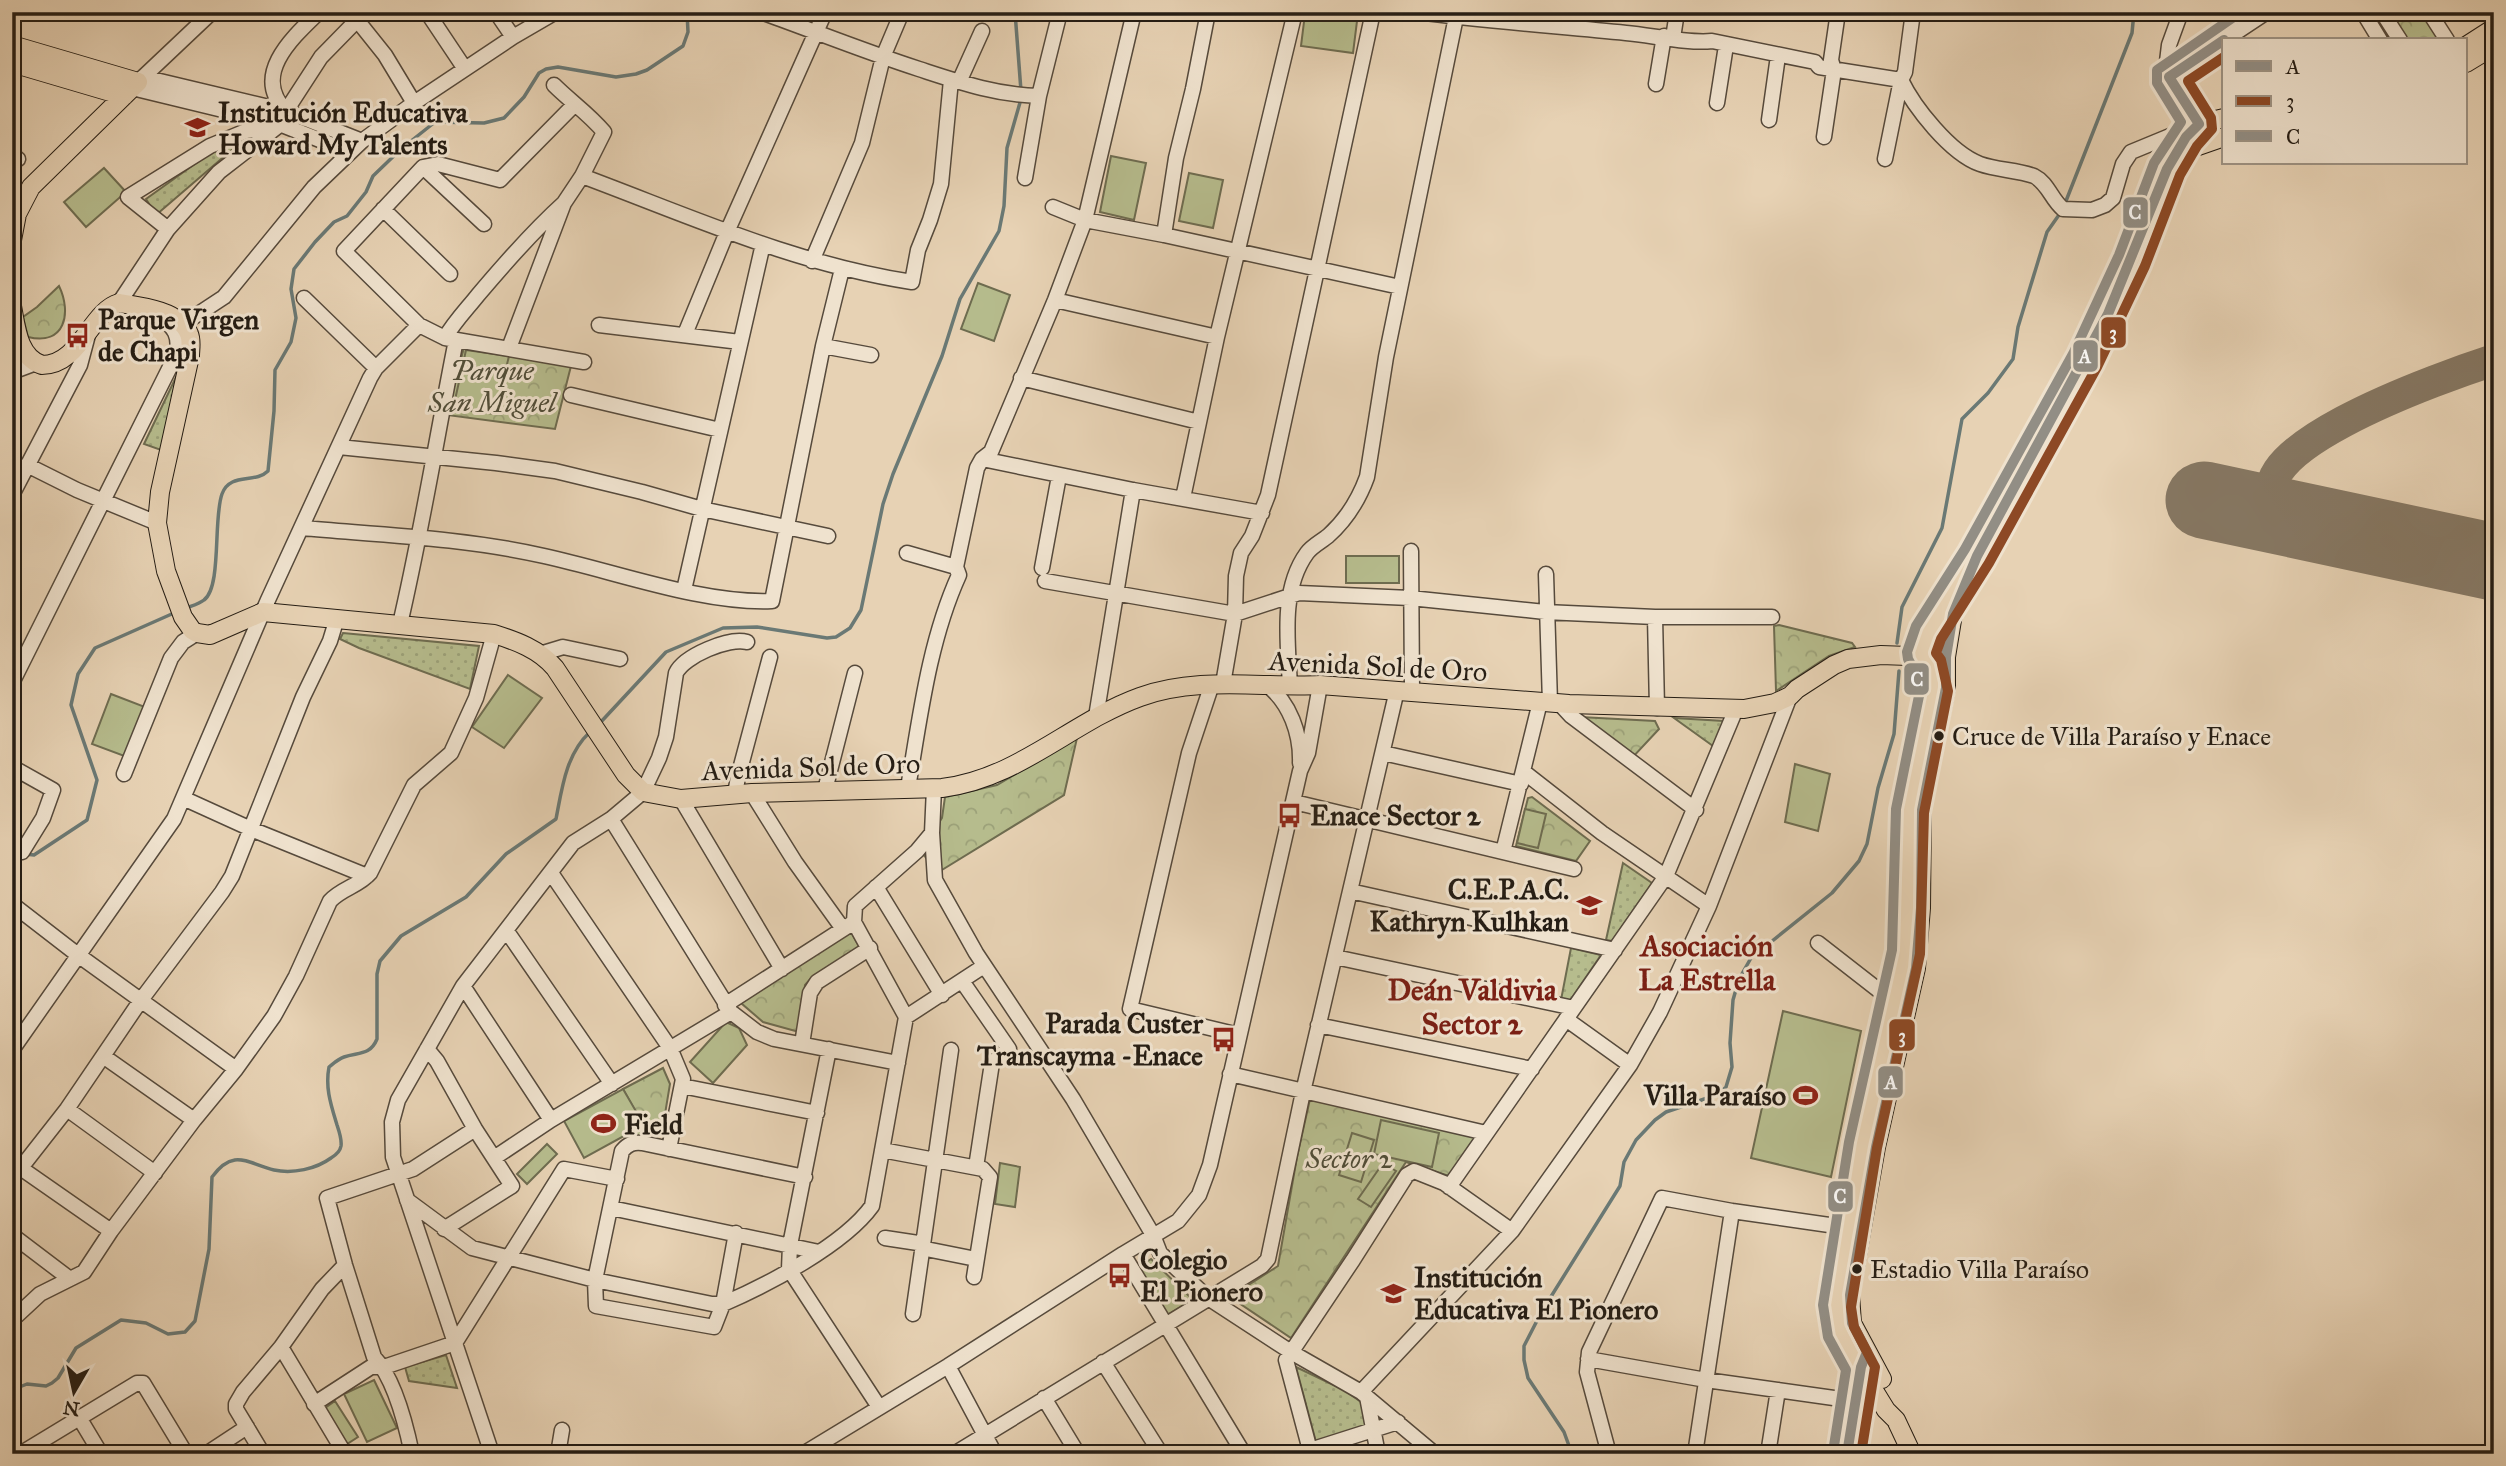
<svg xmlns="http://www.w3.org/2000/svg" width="2506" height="1466" viewBox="0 0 2506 1466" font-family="'IM FELL Great Primer',serif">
	<defs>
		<pattern id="grass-dots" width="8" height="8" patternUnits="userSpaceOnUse" patternTransform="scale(1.75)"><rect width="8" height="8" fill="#b6bc8d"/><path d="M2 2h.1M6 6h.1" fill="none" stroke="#9ca179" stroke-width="1.8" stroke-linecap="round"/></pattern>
		<pattern id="forest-crowns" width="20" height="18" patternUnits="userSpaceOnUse" patternTransform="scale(1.75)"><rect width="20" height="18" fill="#b6bc8d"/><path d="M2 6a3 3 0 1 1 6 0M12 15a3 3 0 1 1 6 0" fill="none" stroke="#9ca179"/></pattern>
	</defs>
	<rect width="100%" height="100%" fill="#e7d2b4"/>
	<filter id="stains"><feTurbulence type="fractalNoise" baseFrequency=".00286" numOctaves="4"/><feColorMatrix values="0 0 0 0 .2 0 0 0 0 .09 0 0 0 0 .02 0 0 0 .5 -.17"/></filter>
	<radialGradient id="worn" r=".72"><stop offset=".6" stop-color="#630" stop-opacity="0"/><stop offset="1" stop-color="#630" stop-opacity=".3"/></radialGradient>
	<path fill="url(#grass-dots)" stroke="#6e6c50" stroke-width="2" d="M248 136 156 215 146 199 210 153Z
		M177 375 161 450 144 444Z
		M343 633 479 646 470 689 359 648 340 639Z
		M1674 718 1724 721 1713 746Z
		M1623 863 1652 883 1612 941 1606 940Z
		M1571 948 1601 955 1569 1002 1561 1000Z
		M446 1355 457 1388 409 1381 405 1367Z
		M1296 1367 1344 1390 1361 1402 1366 1426 1316 1442Z"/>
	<path fill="url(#forest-crowns)" stroke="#6e6c50" stroke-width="2" d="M2389 12H2427L2444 40H2406Z
		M59 286C72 313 65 346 28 337L23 317 37 307Z
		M464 347 572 362 555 429 447 415Z
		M1779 625 1852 643 1855 647 1829 656 1776 691 1774 626Z
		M1580 717 1655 721 1659 729 1632 758Z
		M1077 738 1064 795 937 873 921 851 942 818 945 797 997 785Z
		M1532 797 1590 841 1576 861 1516 846 1528 798Z
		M851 932 860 948 812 977 805 985 799 1032 763 1022 741 1003Z
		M663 1068 670 1084 663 1126C653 1136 637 1140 625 1136L643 1125 623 1089Z
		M1310 1099 1473 1137 1474 1139 1449 1176 1406 1162 1291 1338 1230 1297 1278 1266 1297 1157Z
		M1151 1259 1190 1297V1301L1167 1315 1138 1268Z"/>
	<path fill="#b6bc8d" stroke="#6e6c50" stroke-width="2" d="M1305 14 1357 21 1353 53 1301 46Z
		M1111 156 1146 163 1134 220 1100 212Z
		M104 168 126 192 86 227 64 202Z
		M1189 173 1223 180 1213 228 1179 221Z
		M978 283 1010 295 994 341 961 329Z
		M466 350 509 356 495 414 453 409Z
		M1346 556H1399V583H1346Z
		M508 675 542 698 504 748 472 727Z
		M111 694 145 707 127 757 92 744Z
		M1795 764 1830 774 1818 831 1785 822Z
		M1525 809 1546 814 1538 848 1517 843Z
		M1783 1011 1861 1031 1831 1177 1751 1158Z
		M726 1022 739 1028 747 1045 713 1083 690 1062Z
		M623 1089 644 1125 584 1158 564 1121Z
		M1381 1120 1439 1133 1432 1167 1374 1154Z
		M1352 1133 1374 1140 1361 1182 1339 1175Z
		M547 1144 557 1154 527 1184 517 1174Z
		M1000 1163 1020 1167 1015 1207 995 1204Z
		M1383 1163 1396 1171 1371 1207 1358 1199Z
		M374 1380 397 1428 367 1442 344 1394Z
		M335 1401 358 1437 347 1444 325 1408Z"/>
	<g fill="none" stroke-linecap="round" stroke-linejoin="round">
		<path stroke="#6a7975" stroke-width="3.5" d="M1015 12 1021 91
			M2064 206 2132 33 2134 12
			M184 609C191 606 199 604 204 600 222 587 213 518 222 494 230 472 255 484 268 471L274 411 275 370 291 342 296 318 291 289 294 269 315 242 334 222 347 216 366 192 373 176 401 149 435 122 484 123 504 118 524 97 539 73 546 69 558 67 616 77 636 74 647 70 683 46 688 32 687 12
			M1897 643 1902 607 1942 528 1962 419 1988 393 2013 359 2018 327 2047 232 2061 212
			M599 724 666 652 723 628 757 627 827 638 836 637 850 628 861 610 883 504 893 474 942 356 960 299 999 231 1004 206 1007 148 1021 99
			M25 854 34 855 87 820 97 780 71 705 78 674 95 648 174 613
			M12 1390 27 1384 46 1386 52 1383 58 1378 76 1348 121 1320 146 1323 168 1334 185 1332 195 1321 209 1249 212 1177C234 1147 248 1164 274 1170 293 1174 316 1169 331 1158 336 1155 340 1152 341 1146 342 1139 339 1131 337 1125 331 1105 325 1088 329 1067 334 1063 338 1059 344 1057 358 1052 370 1056 377 1039V974L380 961 401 936 466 897 506 854 556 819C562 788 566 754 590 732
			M1572 1454 1564 1432 1528 1378 1524 1360V1346L1542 1311 1620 1186 1624 1162 1636 1140 1655 1120 1666 1112 1719 1094 1726 1087 1732 1067 1730 1043 1733 1000 1739 979 1751 958 1832 893 1859 861 1867 844 1878 788 1894 734 1899 671"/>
		<path stroke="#867864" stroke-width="32" d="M2294 519C2195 460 2457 372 2494 360"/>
		<path stroke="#867864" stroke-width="77" d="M2204 500 2494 562"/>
		<defs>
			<path id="minor" d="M427 12 465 69
				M496 12 513 37
				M761 12C814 31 866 52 919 69 959 82 996 95 1039 96
				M1417 12C1487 21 1556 26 1626 33 1651 35 1689 44 1712 41L1815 62 1819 67 1901 80
				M2181 12 2169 45 2166 70 2201 132
				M2363 12 2380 40
				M2382 12 2400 40
				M2429 12 2447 40
				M357 20 385 55 414 103
				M1673 38 1677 12
				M143 77 286 111 362 141
				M2169 77 2267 12
				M1901 80C1914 107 1950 153 1980 164 1997 170 2017 170 2034 176 2048 183 2051 199 2063 209L2092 210 2105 205 2113 198 2123 164 2131 152 2194 126
				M139 81 212 12
				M959 82 982 31
				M1656 84 1664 36
				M132 88 277 123 350 152
				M1717 103 1725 52
				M574 105 500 180 438 164 423 167 344 251 419 325 445 338 584 362
				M286 111 321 57 365 12
				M1769 120 1777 63
				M1824 137 1834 70 1831 60 1838 12
				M12 158 18 159
				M1885 159 1901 80 1905 72 1913 12
				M423 167 484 224
				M582 176C692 217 795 264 912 282L918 250 930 220 941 184 951 80
				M1025 178 1039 96 1060 12
				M1053 207 1085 220 1164 235 1400 287
				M383 209 450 274
				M168 229 128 197 210 146 246 131 281 124 286 111C251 75 292 38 319 12
				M1164 235 1176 158 1193 89 1208 12
				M812 261 862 143 883 57 902 12
				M304 298 376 368
				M1055 300 1217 337
				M119 303 168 229 219 172 277 127
				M183 324 224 297 314 187 362 141 414 103 513 37 556 12
				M599 325 740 342
				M685 334 727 232 825 12
				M445 338C454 322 467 309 478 295 505 263 533 231 564 203
				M823 346 871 355
				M509 348 564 203 582 176 604 132C589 114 570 101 554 85
				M12 372 36 363
				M1021 378 1199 422
				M571 395 720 430
				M339 447 496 463 555 471 642 492 702 509 828 536
				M982 459 1133 490 1262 513
				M27 465 77 490 157 523
				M12 495 80 365 88 335
				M1183 498 1217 337 1295 12
				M302 528C382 535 465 538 544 556 614 571 701 604 772 601L823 346 842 269
				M1411 551 1412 691
				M907 553 956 567
				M1042 568 1059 476
				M1546 574 1550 703
				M1045 581 1235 614 1299 593 1410 598 1545 612 1655 617H1772
				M684 590 763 244
				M1655 617 1657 708
				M400 624C422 530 437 435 456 340
				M540 654 563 647 620 659
				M12 683 177 353C180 333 173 328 159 314
				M1212 684 1189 753 1130 1009 1239 1035
				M1223 684 1235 614 1236 576 1241 553 1252 536 1268 495 1373 12
				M1267 685C1290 703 1301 734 1300 763
				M1290 686C1288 643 1280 590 1307 553 1312 546 1322 541 1328 536 1346 520 1359 499 1367 477L1386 357 1456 17
				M1559 703 1571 716 1696 810
				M1096 717 1133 490
				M1383 753 1521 784
				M12 767 53 790 43 818 22 852
				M1524 772 1602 833 1709 906
				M124 774 171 658 183 642 197 633
				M908 788C920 717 929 641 959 575L956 567 977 468 982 459 991 452 1055 300 1085 220 1134 12
				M825 790 855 673
				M752 793 795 862 843 929
				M735 794 738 777 770 657
				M185 799 251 829 367 876
				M681 799 782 969
				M1294 802 1574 869
				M611 819 731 1012 757 1032 774 1039 898 1063
				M932 833 935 880 976 953 1073 1099 1153 1235 1160 1253 1208 1298 1291 1352 1361 1392 1435 1454
				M1503 852 1540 702
				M551 873 670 1048 683 1079 669 1149
				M876 887 942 995
				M1350 891 1615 950
				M12 904 78 955 236 1069
				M506 930 612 1084
				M1818 943 1895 1003 1904 1006
				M1335 957 1574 1008
				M962 981 1009 1049 992 1063 976 1167
				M463 986 551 1120
				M725 1005 851 924
				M906 1017 984 966
				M1566 1019 1630 1065
				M1318 1025 1532 1069
				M802 1044 810 993 817 982 870 948
				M427 1049 437 1061 475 1129 512 1186 444 1229
				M829 1049 790 1245 789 1269 879 1407
				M12 1050 174 819 267 602 370 378 376 368 419 325
				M103 1056 194 1120
				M1230 1074 1486 1133
				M682 1086 817 1113
				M67 1109 155 1173
				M882 1150 983 1169 990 1177 974 1277
				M494 1158 551 1120 731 1012
				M12 1162 111 1231
				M12 1174 20 1169 67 1109 141 1000 222 892 232 876 303 697 330 641 337 618
				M1449 1187 1666 876 1736 709
				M407 1200 472 1248 595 1280 712 1304H723C767 1285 844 1245 872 1206L906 1017 854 922 855 906 917 851 932 833 934 788
				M611 1208 819 1252
				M736 1233 723 1304 714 1327 596 1306 595 1280 622 1151C628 1144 633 1142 642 1143L805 1177
				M12 1235 70 1279
				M885 1238 918 1243 926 1249 976 1259
				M1123 1254 1244 1454
				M913 1314 951 1050
				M12 1320 40 1294 84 1272 111 1231 194 1120 236 1069 274 1016 296 976 330 901C342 888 359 886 370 873L414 785 451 753 476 698 494 634
				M281 1347 345 1454
				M1588 1359 1706 1380 1855 1401
				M1103 1362 1161 1454
				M948 1366 995 1454
				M1361 1392 1512 1231 1630 1065 1660 1012 1709 906 1790 696
				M1367 1397 1378 1454
				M1044 1398 1078 1454
				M314 1404 371 1367H384L455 1343 564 1169 617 1179
				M80 1419 101 1454
				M1310 1450 1398 1422
				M20 1454 137 1383H143L186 1454
				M206 1454 247 1427
				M263 1454 236 1409V1404L243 1392 281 1347 322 1289 345 1265
				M412 1454C406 1425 394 1378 374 1357L345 1265 327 1198 413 1169 475 1129
				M492 1454 393 1157 392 1122 398 1100 463 986 573 843 611 819 643 792 659 758 666 737 676 673C684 656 729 637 747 642
				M558 1454 562 1430
				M803 1454 948 1366 1123 1254 1178 1221 1199 1195 1210 1165 1300 771 1308 753 1320 685
				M954 1454 1262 1266 1268 1259 1303 1092 1397 690
				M1311 1454 1286 1360 1353 1260 1407 1175 1414 1171 1444 1183 1512 1231
				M1609 1454 1587 1372 1589 1352 1662 1198 1732 1211 1857 1229
				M1695 1454 1732 1211
				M1768 1454 1778 1390
				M1847 1454 1862 1365"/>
			<path id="major" d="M12 45 138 82 31 187 17 214 12 240
				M2466 46 2494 28
				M12 63 124 96
				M2466 63 2494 46
				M2178 153 2224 137
				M12 306C16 327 18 357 42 365 80 365 91 311 119 303 140 306 181 311 189 334 192 341 190 349 190 356L160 492 157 523 166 571 183 617 192 630 197 633 210 635 263 612 494 634C516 641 539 649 555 668L626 775 643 792 681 799 752 793 942 788C1018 779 1071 722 1140 697 1198 676 1260 688 1320 685L1569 704 1744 709 1775 703 1790 696 1797 689 1834 665 1848 659 1881 655 1908 656 1924 662
				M1973 566 2108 314 2167 169 2186 137 2199 124 2224 118
				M1940 664 1946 657 1953 614 1961 592
				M1934 747 1946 688V657
				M1882 1379 1852 1323 1850 1295 1876 1147 1916 968 1921 908 1922 805
				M1912 1454 1896 1420 1886 1410 1846 1345 1837 1323V1306L1863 1145 1906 952 1910 811 1934 691 1921 652 1928 633 1952 591 1977 556"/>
		</defs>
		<use href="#minor" stroke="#564a3c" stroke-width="17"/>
		<use href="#major" stroke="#251d14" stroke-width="20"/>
		<use href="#minor" stroke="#efe2ce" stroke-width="14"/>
		<use href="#major" stroke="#e7d2b4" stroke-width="18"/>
		<defs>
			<path id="bus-1" d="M1847 1454 1861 1367 1867 1352 1852 1323 1850 1295 1876 1147 1916 968 1921 908 1922 810 1946 688V657L1953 614 1977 556 2108 314 2167 169 2186 137 2199 124 2169 77 2224 40"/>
			<path id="bus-2" d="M1861 1454 1875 1367 1854 1327 1851 1307 1877 1148 1920 954 1924 813 1948 691 1941 660 1936 653 1941 639 1989 563 2097 367 2145 266 2180 175 2197 146 2212 129 2211 118 2188 81 2224 57"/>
			<path id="bus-3" d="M1833 1452 1846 1370 1828 1337 1823 1305 1849 1142 1892 950 1896 809 1920 691 1914 670 1908 659 1907 652 1916 626 1965 549 2073 354 2119 255 2154 163 2181 122 2157 83V70L2241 12"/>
		</defs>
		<use href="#bus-1" stroke="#efe2ce" stroke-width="16"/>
		<use href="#bus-2" stroke="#efe2ce" stroke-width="16"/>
		<use href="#bus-3" stroke="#efe2ce" stroke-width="16"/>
		<use href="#bus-1" stroke="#928e85" stroke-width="10"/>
		<use href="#bus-2" stroke="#8d4925" stroke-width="10"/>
		<use href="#bus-3" stroke="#928e85" stroke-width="10"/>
	</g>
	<defs>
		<symbol id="school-bare" viewBox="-9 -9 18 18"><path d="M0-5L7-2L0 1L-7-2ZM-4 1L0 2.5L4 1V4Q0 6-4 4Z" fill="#8f2418" stroke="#efe2ce" stroke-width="2.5" paint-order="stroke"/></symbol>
		<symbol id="bus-bare" viewBox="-9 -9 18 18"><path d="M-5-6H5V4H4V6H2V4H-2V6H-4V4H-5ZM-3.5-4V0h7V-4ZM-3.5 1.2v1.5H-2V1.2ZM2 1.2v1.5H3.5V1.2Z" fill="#8f2418" stroke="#efe2ce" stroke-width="2.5" paint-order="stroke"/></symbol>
		<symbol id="stadium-bare" viewBox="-9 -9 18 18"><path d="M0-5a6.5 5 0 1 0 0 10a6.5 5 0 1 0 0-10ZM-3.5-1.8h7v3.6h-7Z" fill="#8f2418" stroke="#efe2ce" stroke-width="2.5" paint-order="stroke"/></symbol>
	</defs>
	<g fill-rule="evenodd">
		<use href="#school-bare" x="180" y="110" width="35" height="35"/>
		<use href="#bus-bare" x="60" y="318" width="35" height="35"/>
		<use href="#bus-bare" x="1272" y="798" width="35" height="35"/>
		<use href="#school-bare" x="1572" y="888" width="35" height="35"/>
		<use href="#bus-bare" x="1206" y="1022" width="35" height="35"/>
		<use href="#stadium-bare" x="1788" y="1078" width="35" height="35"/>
		<use href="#stadium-bare" x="586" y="1106" width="35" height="35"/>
		<use href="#bus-bare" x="1102" y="1258" width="35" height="35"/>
		<use href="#school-bare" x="1376" y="1276" width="35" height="35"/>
	</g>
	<g fill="#251d14" stroke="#efe2ce" stroke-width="2.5">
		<circle cx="1939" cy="736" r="6"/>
		<circle cx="1857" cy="1269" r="6"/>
	</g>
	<g text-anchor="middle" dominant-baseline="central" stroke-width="6" stroke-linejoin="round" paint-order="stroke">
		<g font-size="26" fill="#251d14" stroke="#efe2ce" text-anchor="start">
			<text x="1952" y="736">Cruce de Villa Paraíso y Enace</text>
			<text x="1870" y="1269">Estadio Villa Paraíso</text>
		</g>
		<g font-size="28" font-weight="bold" fill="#251d14" stroke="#efe2ce" text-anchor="start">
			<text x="218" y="112">Institución Educativa<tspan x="218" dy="32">Howard My Talents</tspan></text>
			<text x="98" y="319">Parque Virgen<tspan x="98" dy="32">de Chapi</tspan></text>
			<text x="1310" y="815">Enace Sector 2</text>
			<text x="1569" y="889" text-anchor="end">C.E.P.A.C.<tspan x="1569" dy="32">Kathryn Kulhkan</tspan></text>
			<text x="1203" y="1023" text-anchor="end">Parada Custer<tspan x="1203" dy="32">Transcayma -Enace</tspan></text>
			<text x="1786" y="1095" text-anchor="end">Villa Paraíso</text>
			<text x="624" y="1124">Field</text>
			<text x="1140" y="1259">Colegio<tspan x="1140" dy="32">El Pionero</tspan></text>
			<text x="1414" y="1277">Institución<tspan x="1414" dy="32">Educativa El Pionero</tspan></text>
		</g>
		<g font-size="28" font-style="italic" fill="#504d38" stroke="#efe2ce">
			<text x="492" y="370">Parque<tspan x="492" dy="32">San Miguel</tspan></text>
			<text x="1349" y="1158">Sector 2</text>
		</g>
		<g font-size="28" fill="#251d14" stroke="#efe2ce">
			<text transform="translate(1378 666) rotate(3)">Avenida Sol de Oro</text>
			<text transform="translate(811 767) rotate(-2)">Avenida Sol de Oro</text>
		</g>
		<g font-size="30" font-weight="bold" fill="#7a1f14" stroke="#efe2ce">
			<text x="1707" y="946">Asociación<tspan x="1707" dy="34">La Estrella</tspan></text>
			<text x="1472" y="990">Deán Valdivia<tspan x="1472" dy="34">Sector 2</tspan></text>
		</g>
	</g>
	<g stroke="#efe2ce" stroke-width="2.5">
		<rect x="2122" y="196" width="27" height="33" rx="7" fill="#928e85"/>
		<rect x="2100" y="316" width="27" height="33" rx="7" fill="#8d4925"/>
		<rect x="2072" y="339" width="27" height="34" rx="7" fill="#928e85"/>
		<rect x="1903" y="662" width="27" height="34" rx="7" fill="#928e85"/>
		<rect x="1888" y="1018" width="28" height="34" rx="7" fill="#8d4925"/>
		<rect x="1877" y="1065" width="27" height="34" rx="7" fill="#928e85"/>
		<rect x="1827" y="1180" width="27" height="33" rx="7" fill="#928e85"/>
	</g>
	<g font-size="19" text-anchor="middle" font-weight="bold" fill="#fff">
		<text x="2135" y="219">C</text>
		<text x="2113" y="339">3</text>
		<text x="2085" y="363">A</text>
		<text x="1917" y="686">C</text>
		<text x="1902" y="1042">3</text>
		<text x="1891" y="1089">A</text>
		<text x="1840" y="1203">C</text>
	</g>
	<rect width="2506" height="1466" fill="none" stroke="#e7d2b4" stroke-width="42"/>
	<rect x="14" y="14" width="2478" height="1438" fill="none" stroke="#251d14" stroke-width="3.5"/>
	<rect x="21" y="21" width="2464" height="1424" fill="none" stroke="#251d14" stroke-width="2"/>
	<rect x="2222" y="38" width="245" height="126" fill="#efe2ce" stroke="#9e9384" stroke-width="2"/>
	<rect x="2236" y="61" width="35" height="10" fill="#928e85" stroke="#9e9384" stroke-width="2"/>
	<text x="2286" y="74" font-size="21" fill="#251d14">A</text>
	<rect x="2236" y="96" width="35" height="10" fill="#8d4925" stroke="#9e9384" stroke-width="2"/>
	<text x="2286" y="108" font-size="21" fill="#251d14">3</text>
	<rect x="2236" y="131" width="35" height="10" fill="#928e85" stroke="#9e9384" stroke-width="2"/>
	<text x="2286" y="144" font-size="21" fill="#251d14">C</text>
	<g transform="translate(74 1392) rotate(189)" stroke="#efe2ce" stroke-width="5" paint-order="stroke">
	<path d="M0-5L12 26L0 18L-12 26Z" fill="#251d14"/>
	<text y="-10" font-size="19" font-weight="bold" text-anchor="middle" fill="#251d14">N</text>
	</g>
	<rect width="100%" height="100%" filter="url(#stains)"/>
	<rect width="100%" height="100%" fill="url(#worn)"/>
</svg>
